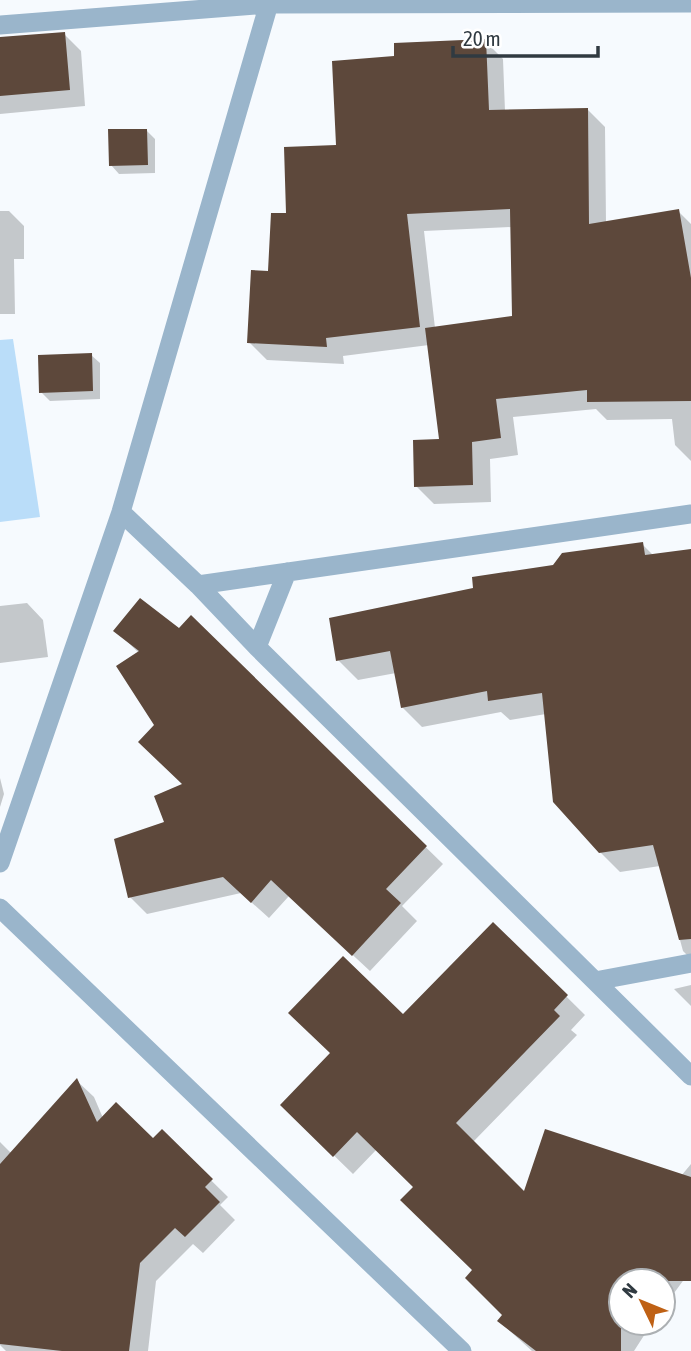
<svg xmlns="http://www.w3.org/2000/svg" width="691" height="1351" viewBox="0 0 691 1351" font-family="'Asap Condensed',sans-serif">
	<rect width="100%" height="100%" fill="#f6fafe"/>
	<path fill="#baddf9" d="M13 339 40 517 0 522V340Z"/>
	<path fill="#0003" fill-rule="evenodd" d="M64 34 81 51 85 106 0 114V39Z
		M485 41 503 59 505 111 587 109 605 127 606 223 678 211 691 224V461L675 445 672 419 607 420 596 409 513 417 518 455 490 459 491 502 434 504 416 486 441 441 429 345 343 356 344 364 267 360 249 342 288 215 338 147 396 58ZM512 227 513 317 435 328 424 231Z
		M146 130 155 139V173L119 174 111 165Z
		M0 211H9L24 226V259H14L15 314H0Z
		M91 355 100 363V399L50 401 41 392Z
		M642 544 654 556 691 551V959L683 951 660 866 620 872 600 852 546 714 510 720 501 712 422 727 402 707 396 673 358 680 338 660 475 589Z
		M27 603 43 620 48 657 0 663V606Z
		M191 618 443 864 402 906 417 921 370 971 289 896 269 918 241 893 147 914 130 897 185 785 157 725 139 653 116 631 179 630Z
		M0 778 4 794 0 807Z
		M493 924 585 1015 571 1030 577 1035 473 1142 525 1194 681 1176 691 1164V1270L663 1308V1281H621V1323H652L634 1351H532L499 1321 504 1315 415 1187 377 1149 353 1174 282 1105 403 1017Z
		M691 985V1006L674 989Z
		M77 1081 94 1097 103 1118 153 1140 162 1132 228 1197 220 1205 235 1220 203 1253 193 1244 156 1281 148 1351H6L0 1345V1142L12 1154Z"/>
	<path fill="#5d483b" d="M65 32 70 90 0 96V37Z
		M486 39 489 110 588 108 589 224 679 209 691 278V401L587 402V390L496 399 501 438 472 442 473 485 414 487 413 440 439 439 425 328 512 316 510 209 407 214 420 327 326 338 327 347 247 343 251 270 268 271 271 213H286L284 147 336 145 332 61 394 56V43Z
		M108 129H147L148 165 109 166Z
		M92 353 93 391 39 393 38 355Z
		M643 542 645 555 691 549V939L679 940 653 845 599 853 553 802 542 693 488 701 487 691 401 708 390 651 336 661 329 618 473 588 472 577 553 565 562 553Z
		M140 598 179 628 191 615 427 846 386 889 401 903 352 956 271 880 251 903 223 877 128 898 114 839 164 822 154 796 182 784 138 742 154 725 116 666 139 651 113 631Z
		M493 922 568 995 554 1010 560 1016 456 1123 524 1191 545 1129 691 1177V1281H621V1351H536L497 1321 502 1315 465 1278 472 1270 400 1200 413 1187 357 1132 333 1157 280 1105 330 1053 288 1013 343 956 403 1014Z
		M77 1078 97 1122 116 1102 153 1138 162 1129 213 1179 205 1187 220 1202 185 1237 175 1228 140 1263 129 1351H62L0 1344V1164Z"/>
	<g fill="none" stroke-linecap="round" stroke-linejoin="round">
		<path stroke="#9ab5cb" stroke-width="19" d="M0 25 270 4 691 3
			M121 512 198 585 257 647 691 1076
			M198 585 691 514
			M257 647 287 572
			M0 863 121 512 270 0
			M0 908 462 1351
			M595 981 691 963"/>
	</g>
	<g transform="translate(642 1302) rotate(313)"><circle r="33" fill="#ffffff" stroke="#acb0b3" stroke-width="2"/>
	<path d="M0-5L12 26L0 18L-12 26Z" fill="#bf6115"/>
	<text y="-10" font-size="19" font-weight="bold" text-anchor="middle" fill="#303a41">N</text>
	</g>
	<path d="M453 46v10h145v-10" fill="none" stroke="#303a41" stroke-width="3.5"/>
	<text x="463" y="46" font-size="21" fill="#303a41" stroke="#ffffff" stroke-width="5" paint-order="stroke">20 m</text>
</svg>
